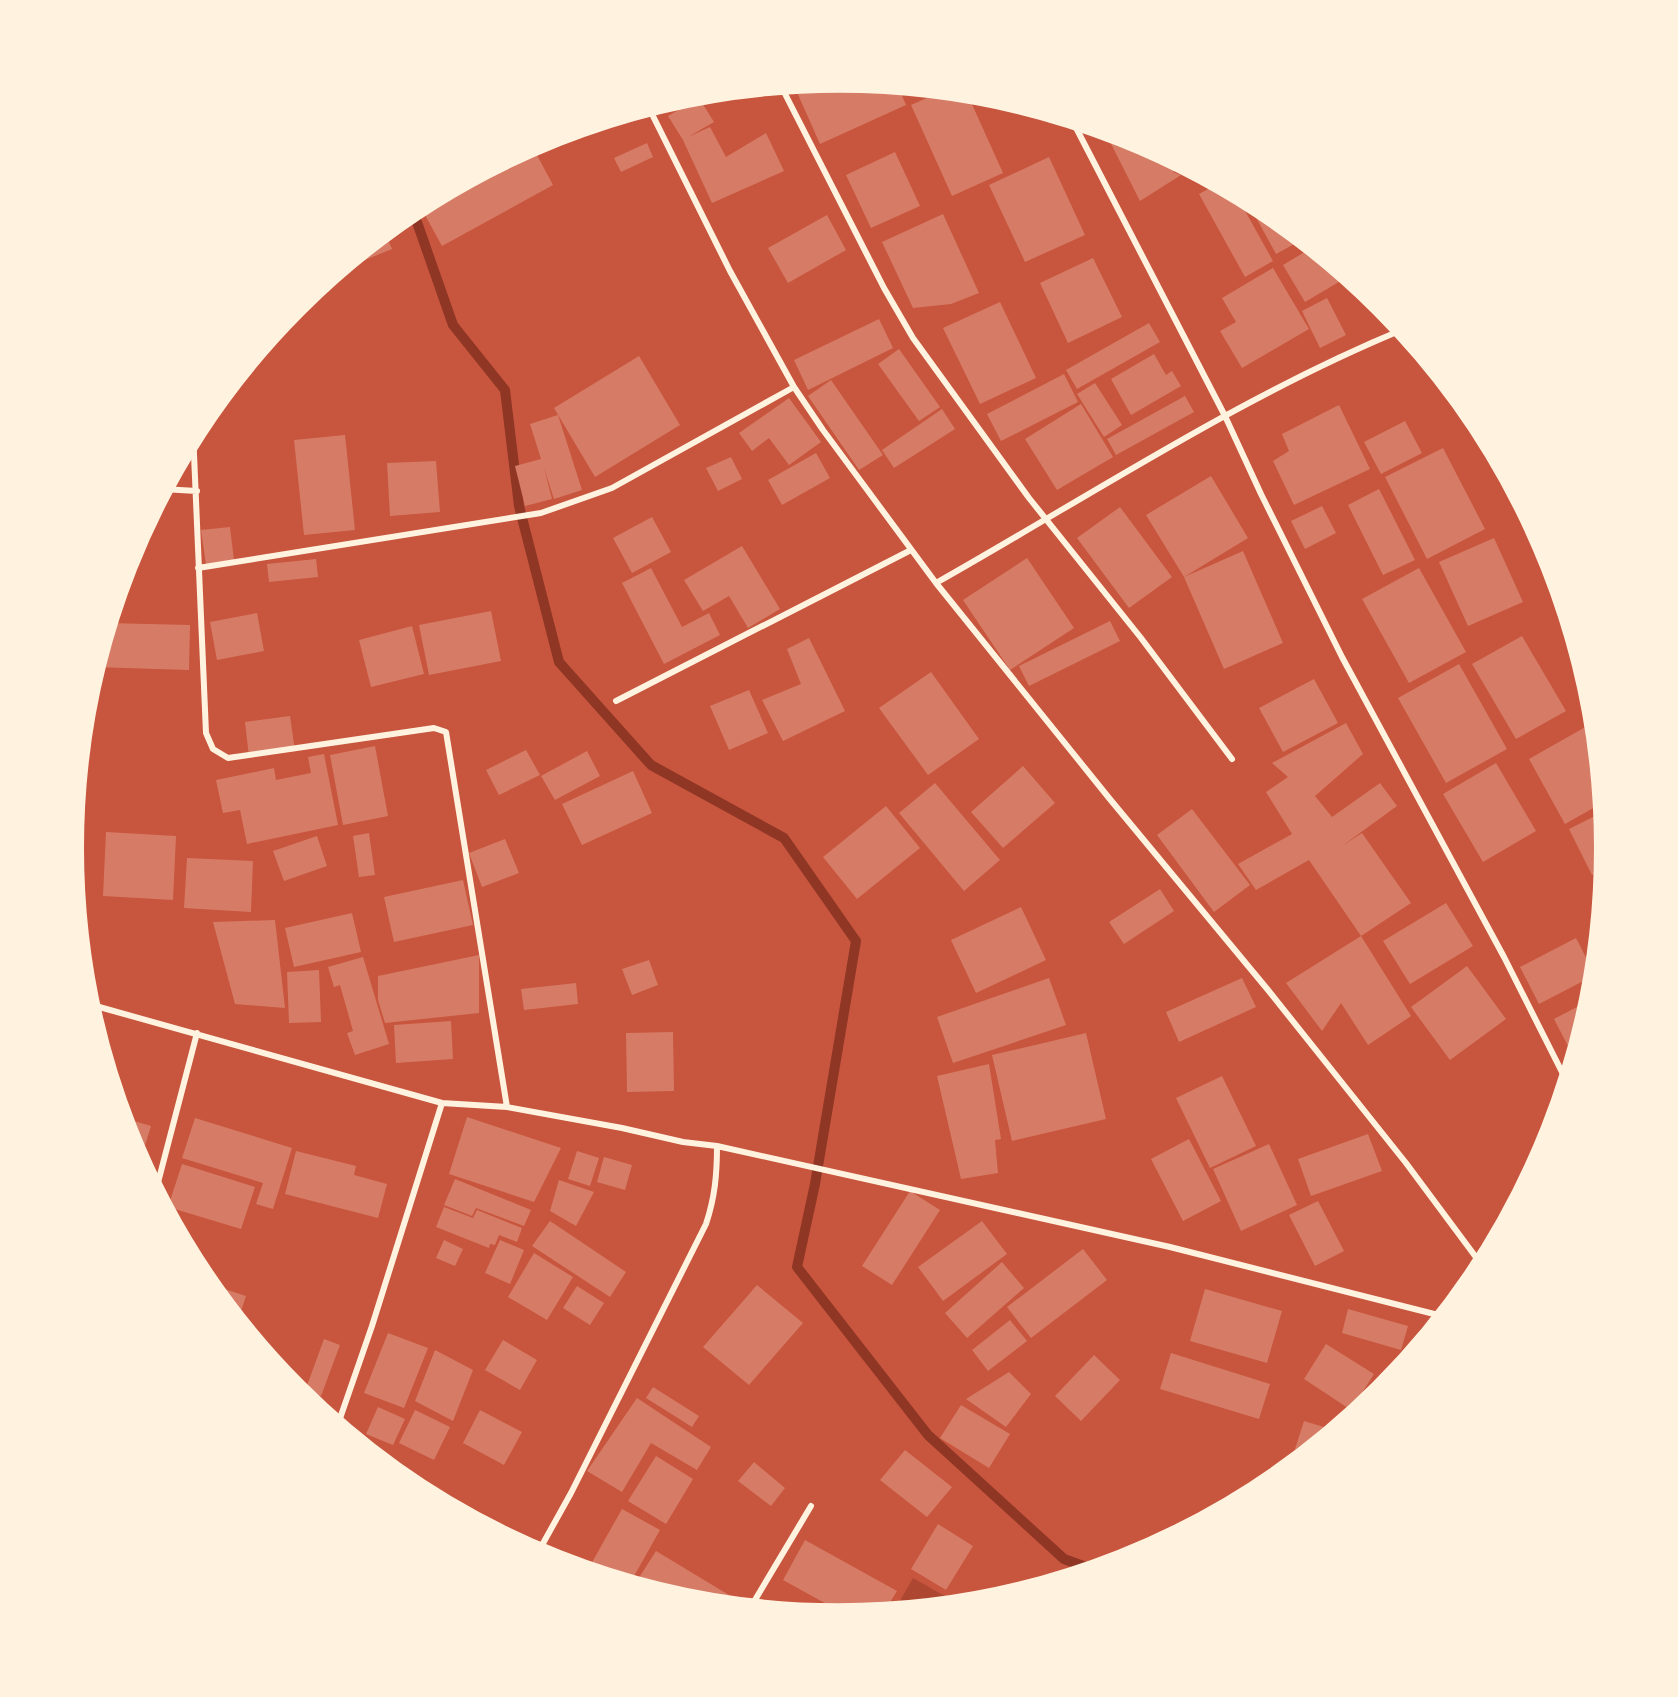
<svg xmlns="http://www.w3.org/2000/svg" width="1678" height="1697" viewBox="0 0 1678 1697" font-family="Manrope,sans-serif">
	<rect width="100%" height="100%" fill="#c8553d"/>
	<path fill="#ae4732" d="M913 1578 962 1606 893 1613Z"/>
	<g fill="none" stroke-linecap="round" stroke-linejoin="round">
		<path stroke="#8f3625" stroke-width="10" d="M412 208 453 325 505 390 519 506 559 662 651 765 784 838 856 941 815 1184 797 1267 928 1435 1064 1559 1097 1571"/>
	</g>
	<path fill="#d67c66" d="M839 79 897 84 906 105 820 144 796 90 817 81Z
		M947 89 966 91 1003 173 952 196 911 105Z
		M699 98 714 122 688 137 710 127 726 157 766 133 784 171 712 203 683 140 668 116Z
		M1103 128 1134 137 1185 165 1173 172 1181 175 1140 201Z
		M647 143 653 157 621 172 614 158Z
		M531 144 553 185 442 246 419 204Z
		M895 152 920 206 871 228 846 175Z
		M1049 157 1085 235 1025 262 989 185Z
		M1219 183 1234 191 1273 261 1245 277 1199 194Z
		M1245 197 1267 208 1291 228 1298 242 1276 254Z
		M943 214 979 293 951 304 913 308 882 242Z
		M827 215 846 250 788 283 768 248Z
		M384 230 392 249 333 273H332Z
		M1313 247 1349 276 1305 302 1283 265Z
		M1093 258 1122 317 1068 343 1040 283Z
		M1273 268 1309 329 1242 368 1220 331 1236 322 1222 298Z
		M1327 298 1346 335 1320 348 1302 311Z
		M1000 302 1036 378 980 404 943 328Z
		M879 319 893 348 808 390 794 360Z
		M1149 323 1160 342 1077 389 1066 370Z
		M899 349 940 407 919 421 878 364Z
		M1154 354 1166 375 1172 371 1181 386 1131 415 1111 379Z
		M639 356 680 425 595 477 554 408Z
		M1064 374 1078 402 1001 441 987 414Z
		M831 380 883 455 859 470 808 396Z
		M1095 383 1122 425 1104 437 1077 394Z
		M1185 396 1194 412 1116 455 1107 439Z
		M789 398 821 442 789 465 769 438 752 451 739 433Z
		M1081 404 1113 457 1057 490 1025 439Z
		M1339 405 1370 469 1294 505 1273 461 1289 451 1282 434Z
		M942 409 955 429 894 468 882 450Z
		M558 415 582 490 554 499 544 468 552 499 525 506 515 466 541 459 530 424Z
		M1405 421 1422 453 1381 474 1364 442Z
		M345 435 355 530 304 535 294 440Z
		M1443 448 1485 529 1427 559 1385 477Z
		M816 453 830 478 782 505 768 480Z
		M731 457 742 479 718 491 706 468Z
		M436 461 440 512 390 516 387 463Z
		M1211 476 1248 538 1184 577 1146 515Z
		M1379 489 1415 560 1383 575 1348 505Z
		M1322 506 1336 533 1305 549 1291 521Z
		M1120 507 1172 577 1129 608 1077 538Z
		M652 517 671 552 632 573 613 538Z
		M230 527 234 560 206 564 201 530Z
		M1494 538 1523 602 1468 626 1439 562Z
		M742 546 780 609 748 628 729 596 703 611 684 580Z
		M1243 551 1283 643 1224 669 1184 577Z
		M1027 558 1074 628 1010 670 963 600Z
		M316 559 318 577 269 582 267 564Z
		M651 568 682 627 709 613 720 635 664 664 622 583Z
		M1419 568 1466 652 1409 683 1362 599Z
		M491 611 501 661 429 675 419 625Z
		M257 613 264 651 217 660 210 622Z
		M1110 621 1120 641 1029 686 1019 666Z
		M107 623 190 625 189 670 94 667 92 717 82 716 84 698Z
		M412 626 424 674 371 687 359 640Z
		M1522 636 1566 711 1516 739 1472 664Z
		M809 638 845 711 783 741 762 700 801 684 787 649Z
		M1459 664 1507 749 1446 783 1398 698Z
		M931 672 979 739 928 775 879 708Z
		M1314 679 1338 723 1283 752 1259 708Z
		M749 690 768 733 729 750 710 706Z
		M290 716 295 751 249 757 245 722Z
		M82 718 93 719 90 752H79Z
		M1596 721 1604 802 1565 824 1529 759Z
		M1346 723 1363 754 1315 796 1332 817 1380 783 1397 806 1342 846 1362 833 1411 903 1361 936 1309 860 1256 890 1238 864 1292 834 1266 792 1288 777 1272 763Z
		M375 746 388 816 343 825 330 755Z
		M526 750 540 775 499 795 486 770Z
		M587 751 600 776 555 800 541 776Z
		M324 754 338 825 247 844 240 810 223 813 216 780 274 768 276 780 311 773 308 757Z
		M1496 763 1536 831 1483 862 1443 794Z
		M1023 766 1055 803 1003 848 971 812Z
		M633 771 652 813 582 845 562 804Z
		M935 783 1000 860 964 891 899 813Z
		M886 806 920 848 857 899 823 857Z
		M1192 809 1250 885 1214 912 1157 835Z
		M1605 811 1609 849 1607 867 1592 875 1569 829Z
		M106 832 176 836 173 900 103 896Z
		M369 833 375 875 359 877 353 836Z
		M317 836 327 866 284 881 273 851Z
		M505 839 519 873 482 887 469 853Z
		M187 858 253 861 251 912 184 908Z
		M463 880 473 925 394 942 384 897Z
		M1160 889 1174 911 1124 944 1109 922Z
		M1446 903 1473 946 1410 984 1383 941Z
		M1021 907 1046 960 976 993 951 940Z
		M352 913 361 952 294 967 285 928Z
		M275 920 285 1008 235 1004 213 922Z
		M1361 936 1411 1016 1368 1045 1341 1003 1322 1031 1286 983Z
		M1576 938 1595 975 1539 1004 1520 967Z
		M479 955V1013L385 1023 378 1000V976Z
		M363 957 389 1044 355 1055 347 1033 353 1031 340 985 334 987 328 967Z
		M649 960 658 985 632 995 622 969Z
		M1467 966 1506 1019 1450 1060 1411 1007Z
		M319 970 321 1022 289 1023 287 972Z
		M1049 978 1066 1025 953 1063 937 1017Z
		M1242 978 1256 1007 1179 1042 1166 1012Z
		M576 983 578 1004 524 1010 521 989Z
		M1594 998 1580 1045 1570 1050 1554 1019Z
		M451 1021 453 1059 396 1063 394 1025Z
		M673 1032 674 1091 627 1092 626 1033Z
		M1086 1033 1106 1119 1012 1141 992 1055Z
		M989 1064 1001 1139 995 1140 998 1173 961 1179 937 1076Z
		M1222 1076 1256 1146 1210 1168 1176 1098Z
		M120 1117 151 1126 139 1165 127 1143Z
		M467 1117 561 1148 534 1202 449 1174Z
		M195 1118 292 1148 273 1209 256 1204 263 1183 182 1158Z
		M1368 1134 1382 1171 1311 1196 1298 1159Z
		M1189 1139 1221 1201 1183 1221 1151 1159Z
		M1269 1144 1297 1205 1241 1231 1213 1169Z
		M296 1151 356 1166 354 1175 387 1184 378 1218 285 1194Z
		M577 1151 599 1158 590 1186 568 1179Z
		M604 1157 632 1165 625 1190 597 1182Z
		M182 1164 255 1187 241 1229 168 1207Z
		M455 1179 531 1210 524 1226 476 1208 472 1216 444 1205Z
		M559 1180 594 1192 576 1226 550 1211Z
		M910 1191 940 1210 892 1285 862 1266Z
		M1318 1201 1344 1251 1315 1266 1289 1215Z
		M444 1207 473 1218 477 1210 522 1228 517 1242 499 1235 495 1245 490 1244 489 1248 436 1227Z
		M550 1221 626 1272 610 1297 532 1246Z
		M982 1221 1007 1254 943 1301 918 1267Z
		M444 1240 463 1249 455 1266 436 1258Z
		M500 1240 524 1250 510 1284 485 1273Z
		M1083 1249 1107 1280 1031 1338 1007 1307Z
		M534 1253 573 1277 547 1320 508 1297Z
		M1002 1262 1024 1288 967 1338 945 1313Z
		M206 1283 246 1296 237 1323 206 1285Z
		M757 1285 803 1323 749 1385 703 1347Z
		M577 1286 604 1303 590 1325 563 1308Z
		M1205 1289 1282 1311 1267 1363 1190 1341Z
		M1348 1309 1408 1326 1401 1350 1342 1333Z
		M1010 1320 1027 1341 988 1371 972 1350Z
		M388 1333 428 1348 404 1408 364 1393Z
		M324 1339 340 1345 321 1396 305 1391Z
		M503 1340 537 1360 520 1390 485 1370Z
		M1326 1344 1374 1374 1351 1410 1304 1379Z
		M435 1350 473 1370 453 1421 415 1401Z
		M1171 1353 1270 1384 1259 1419 1160 1389Z
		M1094 1355 1120 1380 1081 1421 1055 1396Z
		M1009 1372 1031 1394 1006 1427 966 1399Z
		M653 1387 699 1416 692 1427 646 1398Z
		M637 1398 711 1447 697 1470 651 1443 622 1492 587 1471Z
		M961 1405 1010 1434 989 1468 940 1438Z
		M378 1407 405 1419 393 1445 366 1434Z
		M415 1410 450 1427 434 1460 399 1443Z
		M480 1410 522 1432 504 1465 463 1443Z
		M1304 1421 1337 1431 1288 1471Z
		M905 1450 952 1487 927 1517 880 1480Z
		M656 1456 693 1479 666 1524 628 1501Z
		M754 1462 785 1488 771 1506 738 1481Z
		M622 1509 660 1530 629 1585 586 1573Z
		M938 1524 973 1546 946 1590 911 1569Z
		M805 1540 897 1591 883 1614 850 1617 783 1580Z
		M656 1551 729 1595 722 1607 688 1604 633 1587Z"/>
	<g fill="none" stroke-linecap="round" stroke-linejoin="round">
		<path stroke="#fff3e0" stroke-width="6" d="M780 84 884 288 913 338 1029 498 1141 638 1232 759
			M648 106 730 271 794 387 823 430 936 583 1109 798 1268 990 1406 1163 1484 1268
			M1071 118 1225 416 1261 494 1342 657 1504 957 1568 1084
			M193 431 206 733 213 749 228 758 434 728 446 732 507 1107
			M162 489 197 491
			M198 568 541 513 612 488 794 387
			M936 583C1090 496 1239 397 1404 329
			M616 701 911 550
			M85 1003 442 1103 507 1107 622 1128 683 1142 717 1146 1170 1247 1446 1317
			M155 1194 197 1033
			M337 1427 372 1326 442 1103
			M536 1556 571 1493 706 1224C715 1197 717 1174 717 1146
			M749 1610 811 1506"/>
	</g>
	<path d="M0 0H1678V1697H0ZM80 848a759 759 0 1 1 1518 0a759 759 0 1 1-1518 0Z" fill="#fff3e0" fill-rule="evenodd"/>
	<path fill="none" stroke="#fff3e0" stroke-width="8" d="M80 848a759 759 0 1 1 1518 0a759 759 0 1 1-1518 0Z"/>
</svg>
